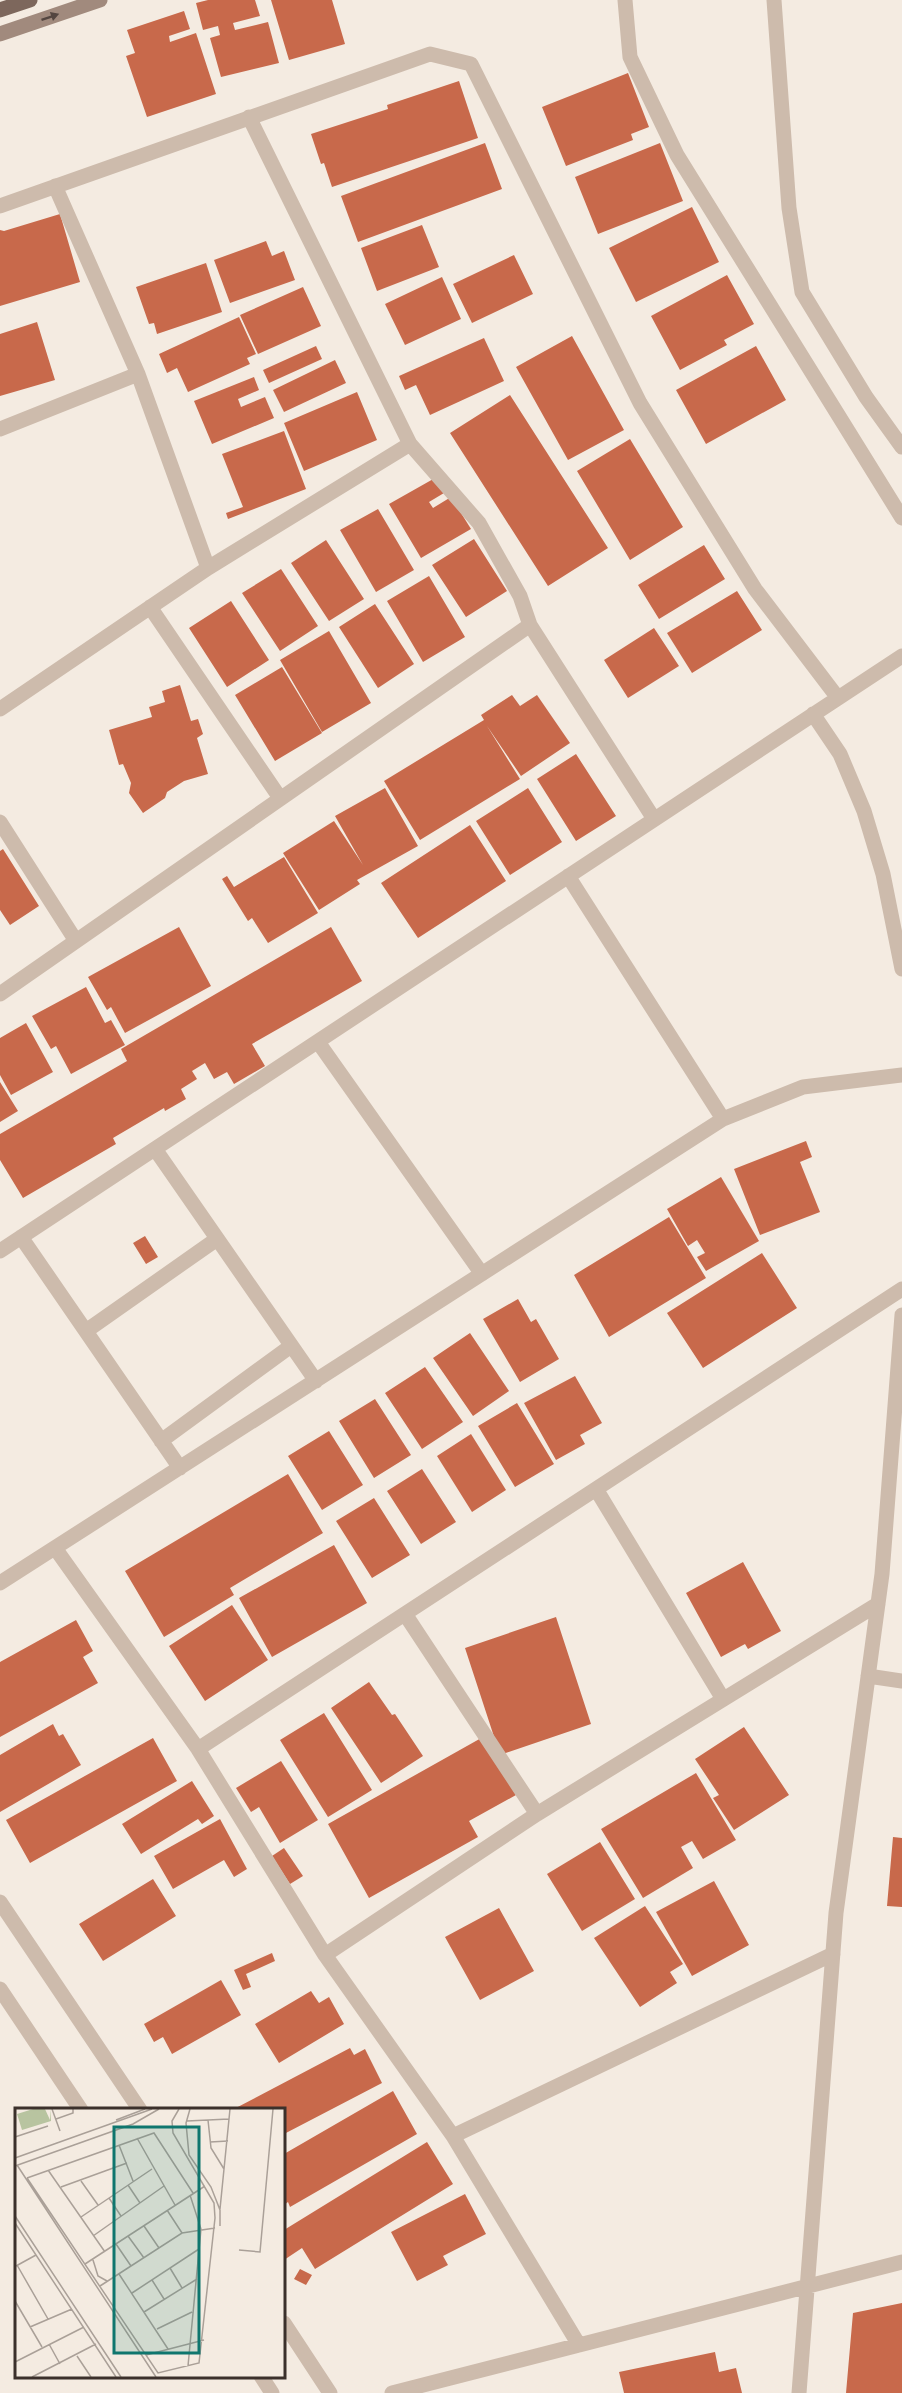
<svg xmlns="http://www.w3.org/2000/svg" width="902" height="2393" viewBox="0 0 902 2393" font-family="'Fira Sans Condensed',sans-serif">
	<rect width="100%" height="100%" fill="#f4ebe1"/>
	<path fill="#c8694b" d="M208 0H255L260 16 233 23 235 30 268 22 279 63 221 77 210 38 220 35 218 26 203 30 196 3Z
		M271 0H332L345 44 289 60Z
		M184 11 190 29 169 36 170 42 196 33 216 94 147 117 126 56 135 53 127 30Z
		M628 73 649 127 631 134 633 140 566 166 542 107Z
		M459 81 478 138 332 187 324 163 321 164 311 134 388 109 387 105Z
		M485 143 502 189 358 242 341 196Z
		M660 143 683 201 598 234 575 177Z
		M692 207 719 262 636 302 609 248Z
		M60 214 80 282 0 306V230L4 231Z
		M422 225 439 267 377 291 361 248Z
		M266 241 272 256 284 251 295 280 230 303 214 260Z
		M514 255 533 294 472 323 453 284Z
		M206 263 222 312 157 334 154 323 149 324 136 287Z
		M727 275 754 324 724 340 727 345 680 370 651 316Z
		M442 277 461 319 405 345 385 304Z
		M303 287 321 326 258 354 240 315Z
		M239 317 256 354 247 358 250 364 188 392 177 368 167 373 159 354Z
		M37 322 55 380 0 396V334Z
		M572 336 624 430 568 460 516 367Z
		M484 338 504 381 430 415 416 385 405 390 399 376Z
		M316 346 322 359 269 383 263 370Z
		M756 346 786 400 706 444 676 390Z
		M335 360 346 383 284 412 273 390Z
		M254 377 259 390 238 399 241 407 265 397 274 418 212 444 194 401Z
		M357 392 377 440 304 471 284 423Z
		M510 395 608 548 548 586 450 433Z
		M284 431 306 489 228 519 226 513 243 507 222 454Z
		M630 439 683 527 630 560 577 471Z
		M435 478 444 493 429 502 433 508 451 497 471 529 421 558 389 504Z
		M378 509 414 570 376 592 340 530Z
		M474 539 507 591 466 617 432 565Z
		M326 540 364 599 329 621 291 563Z
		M704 545 725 579 659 619 638 585Z
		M281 569 318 626 280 651 242 593Z
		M429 576 465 637 423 662 387 601Z
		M737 591 762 630 692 673 667 633Z
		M231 601 269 660 227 687 189 628Z
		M375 604 414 664 378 688 339 627Z
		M654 628 679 666 628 698 604 660Z
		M329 631 371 703 322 732 280 660Z
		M282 667 322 733 275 761 235 695Z
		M180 685 191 721 198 719 203 734 197 738 208 774 184 781 167 792 165 798 143 813 129 793 131 783 123 764 119 765 109 730 152 717 149 707 165 702 162 691Z
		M512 695 520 706 537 695 570 743 521 776 487 726 520 779 420 840 384 781 484 720 481 715Z
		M576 754 616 816 576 841 537 779Z
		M385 788 418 846 357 880 360 884 319 910 283 853 334 821 363 865 335 816Z
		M528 788 562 842 510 875 476 821Z
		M470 825 506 881 418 938 381 883Z
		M3 849 39 906 10 925 0 910V851Z
		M284 857 318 913 268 943 252 918 248 921 222 879 227 876 234 887Z
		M179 927 211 986 125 1033 111 1007 107 1010 88 977Z
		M331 927 362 981 252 1044 265 1066 234 1084 227 1072 214 1079 205 1063 192 1071 197 1079 181 1089 186 1099 165 1111 164 1108 113 1138 116 1144 23 1198 0 1160V1134L127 1061 121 1049Z
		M86 987 105 1023 111 1020 125 1045 71 1074 56 1046 51 1049 32 1016Z
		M26 1023 53 1072 11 1095 0 1075V1038Z
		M0 1082 18 1111 0 1122Z
		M806 1141 812 1157 800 1162 820 1212 760 1235 734 1169Z
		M721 1177 759 1241 706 1271 697 1257 705 1253 697 1240 688 1246 667 1209Z
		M669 1217 706 1278 609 1337 574 1275Z
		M145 1236 158 1257 146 1264 133 1243Z
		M762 1253 797 1308 703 1368 667 1313Z
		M518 1299 531 1322 536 1319 559 1359 520 1382 483 1319Z
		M470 1333 509 1391 473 1416 433 1358Z
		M425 1367 463 1422 422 1449 385 1393Z
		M575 1376 602 1423 580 1435 585 1444 556 1460 524 1403Z
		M375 1399 411 1455 374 1478 339 1421Z
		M517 1403 554 1464 515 1487 478 1426Z
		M329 1431 363 1485 322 1510 288 1456Z
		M471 1434 506 1490 472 1512 437 1456Z
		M422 1469 456 1522 421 1544 387 1491Z
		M288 1474 323 1533 230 1588 234 1595 164 1637 125 1571Z
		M374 1498 410 1555 372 1578 336 1521Z
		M334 1545 367 1603 272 1657 239 1598Z
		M743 1562 781 1631 748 1649 745 1644 721 1657 686 1593Z
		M232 1605 268 1660 205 1701 169 1646Z
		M556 1617 591 1724 500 1755 465 1648Z
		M76 1620 93 1651 83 1657 98 1683 0 1737V1662Z
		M369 1682 392 1715 395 1714 423 1756 381 1783 331 1708Z
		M324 1713 372 1790 328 1817 280 1740Z
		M53 1724 59 1736 63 1734 81 1765 0 1812V1755Z
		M744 1727 789 1795 734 1830 713 1798 719 1795 695 1759Z
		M483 1737 516 1795 469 1821 478 1837 369 1898 328 1824Z
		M153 1738 177 1781 30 1863 6 1820Z
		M281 1761 318 1820 280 1843 259 1807 251 1812 236 1788Z
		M696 1773 736 1840 703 1859 692 1841 681 1847 693 1868 643 1898 601 1829Z
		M192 1781 214 1816 202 1824 198 1819 141 1854 122 1824Z
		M220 1819 247 1869 234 1877 224 1860 173 1889 154 1856Z
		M893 1837 902 1838V1907L887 1906Z
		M600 1842 635 1899 582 1931 547 1874Z
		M284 1848 303 1876 290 1884 272 1856Z
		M153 1879 176 1916 103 1961 79 1924Z
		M714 1881 749 1945 692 1976 656 1912Z
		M645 1906 683 1964 670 1972 677 1983 640 2007 594 1938Z
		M499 1908 534 1971 480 2000 445 1937Z
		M272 1953 275 1961 246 1974 251 1987 243 1990 234 1970Z
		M221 1980 241 2015 172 2054 163 2037 154 2042 144 2024Z
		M311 1991 319 2003 329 1997 344 2024 279 2063 255 2024Z
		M350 2048 354 2055 365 2049 382 2083 284 2134V2110H232Z
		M393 2091 417 2134 290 2207 288 2202 284 2205V2154Z
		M427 2142 453 2184 315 2269 302 2248 284 2260V2230Z
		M465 2194 486 2234 443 2256 448 2265 417 2281 391 2232Z
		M300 2269 312 2275 306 2285 294 2279Z
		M902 2303V2393H846L853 2313Z
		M715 2352 719 2372 736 2368 742 2393H624L619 2372Z"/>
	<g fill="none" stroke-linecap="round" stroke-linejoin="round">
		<path stroke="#cdbbac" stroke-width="15" d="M625 0 630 57 677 155 902 518
			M774 0 789 208 802 292 866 397 902 447
			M249 117 410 444 479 523 520 596 530 625 654 819
			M55 186 138 374 208 568
			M0 206 430 54 471 64 640 403 755 589 838 698
			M0 429 138 374
			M150 607 280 798
			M0 709 208 568 410 444
			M813 714 840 754 864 811 883 874 902 969
			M0 822 76 941
			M568 876 723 1119
			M0 994 530 625
			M318 1042 482 1274
			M155 1149 316 1381
			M21 1237 180 1468
			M0 1251 902 656
			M86 1331 217 1239
			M161 1441 291 1346
			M596 1489 723 1699
			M55 1548 198 1749 325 1955 453 2136 579 2345
			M0 1583 723 1119 803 1087 902 1075
			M405 1614 537 1814
			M868 1676 902 1681
			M198 1749 902 1289
			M0 1902 140 2110
			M325 1955 537 1814 878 1604
			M453 2136 833 1954
			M284 2323 330 2393
			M392 2393 902 2262
			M799 2393 836 1913 882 1574 902 1315"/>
		<path stroke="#cdbbac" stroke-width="15" d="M0 1989 81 2110
			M261 2376 272 2393"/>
		<path stroke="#a18a7d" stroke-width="15" d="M0 34 100 0"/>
		<path stroke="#7d675c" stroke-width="15" d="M0 10 30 0"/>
	</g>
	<defs><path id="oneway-solid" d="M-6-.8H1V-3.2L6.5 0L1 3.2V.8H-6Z" transform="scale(1.5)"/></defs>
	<use fill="#544640" href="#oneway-solid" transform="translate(50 17) rotate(-19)"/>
	<g transform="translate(15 2108)">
		<rect width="270" height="270" fill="#f4ebe1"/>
		<path d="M18 1H30L35 12 36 1V13L7 22 2 6Z" fill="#b8c4a0"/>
		<path fill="none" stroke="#aaa098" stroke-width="1.5" d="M37 1 45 23M175 1 171 15 174 47 196 79 205 102V118M41 11 58 5V1M101 12 130 1M193 12 196 40 209 61M172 13 214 11M0 29 33 18M122 30 160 97M195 34 213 33M104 37 118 73M0 50 137 1M2 57 141 269M0 58 118 16 144 1M33 62 90 144M12 70 143 265 184 255 200 110 199 95 158 25 157 13 164 1M12 70 139 25 178 85M66 73 83 97M113 77 125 95M46 79 112 55M94 90 106 108M205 101 215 1M152 102 167 125M0 108 106 269M66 109 137 61M0 115 101 269M129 118 144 140M78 128 149 78M113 128 129 150M101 136 116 158M224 142 245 144 258 1M78 152 83 168 92 173M70 156 190 78M2 157 33 211M1 158 21 147M155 160 167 180M104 166 153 241M137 172 149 191M85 178 167 125 200 120M117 185 184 141M0 193 27 239M129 204 182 171M15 219 57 201M142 221 177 204M34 236 45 256M131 247 189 232M62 248 76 269M0 254 69 219M173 258 186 121 175 87M17 269 81 236"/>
		<path fill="#0f766e" fill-opacity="0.15" stroke="#0f766e" stroke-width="3" d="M99 19H184V245H99Z"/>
		<rect width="270" height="270" fill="none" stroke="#3b302b" stroke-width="3"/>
	</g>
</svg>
